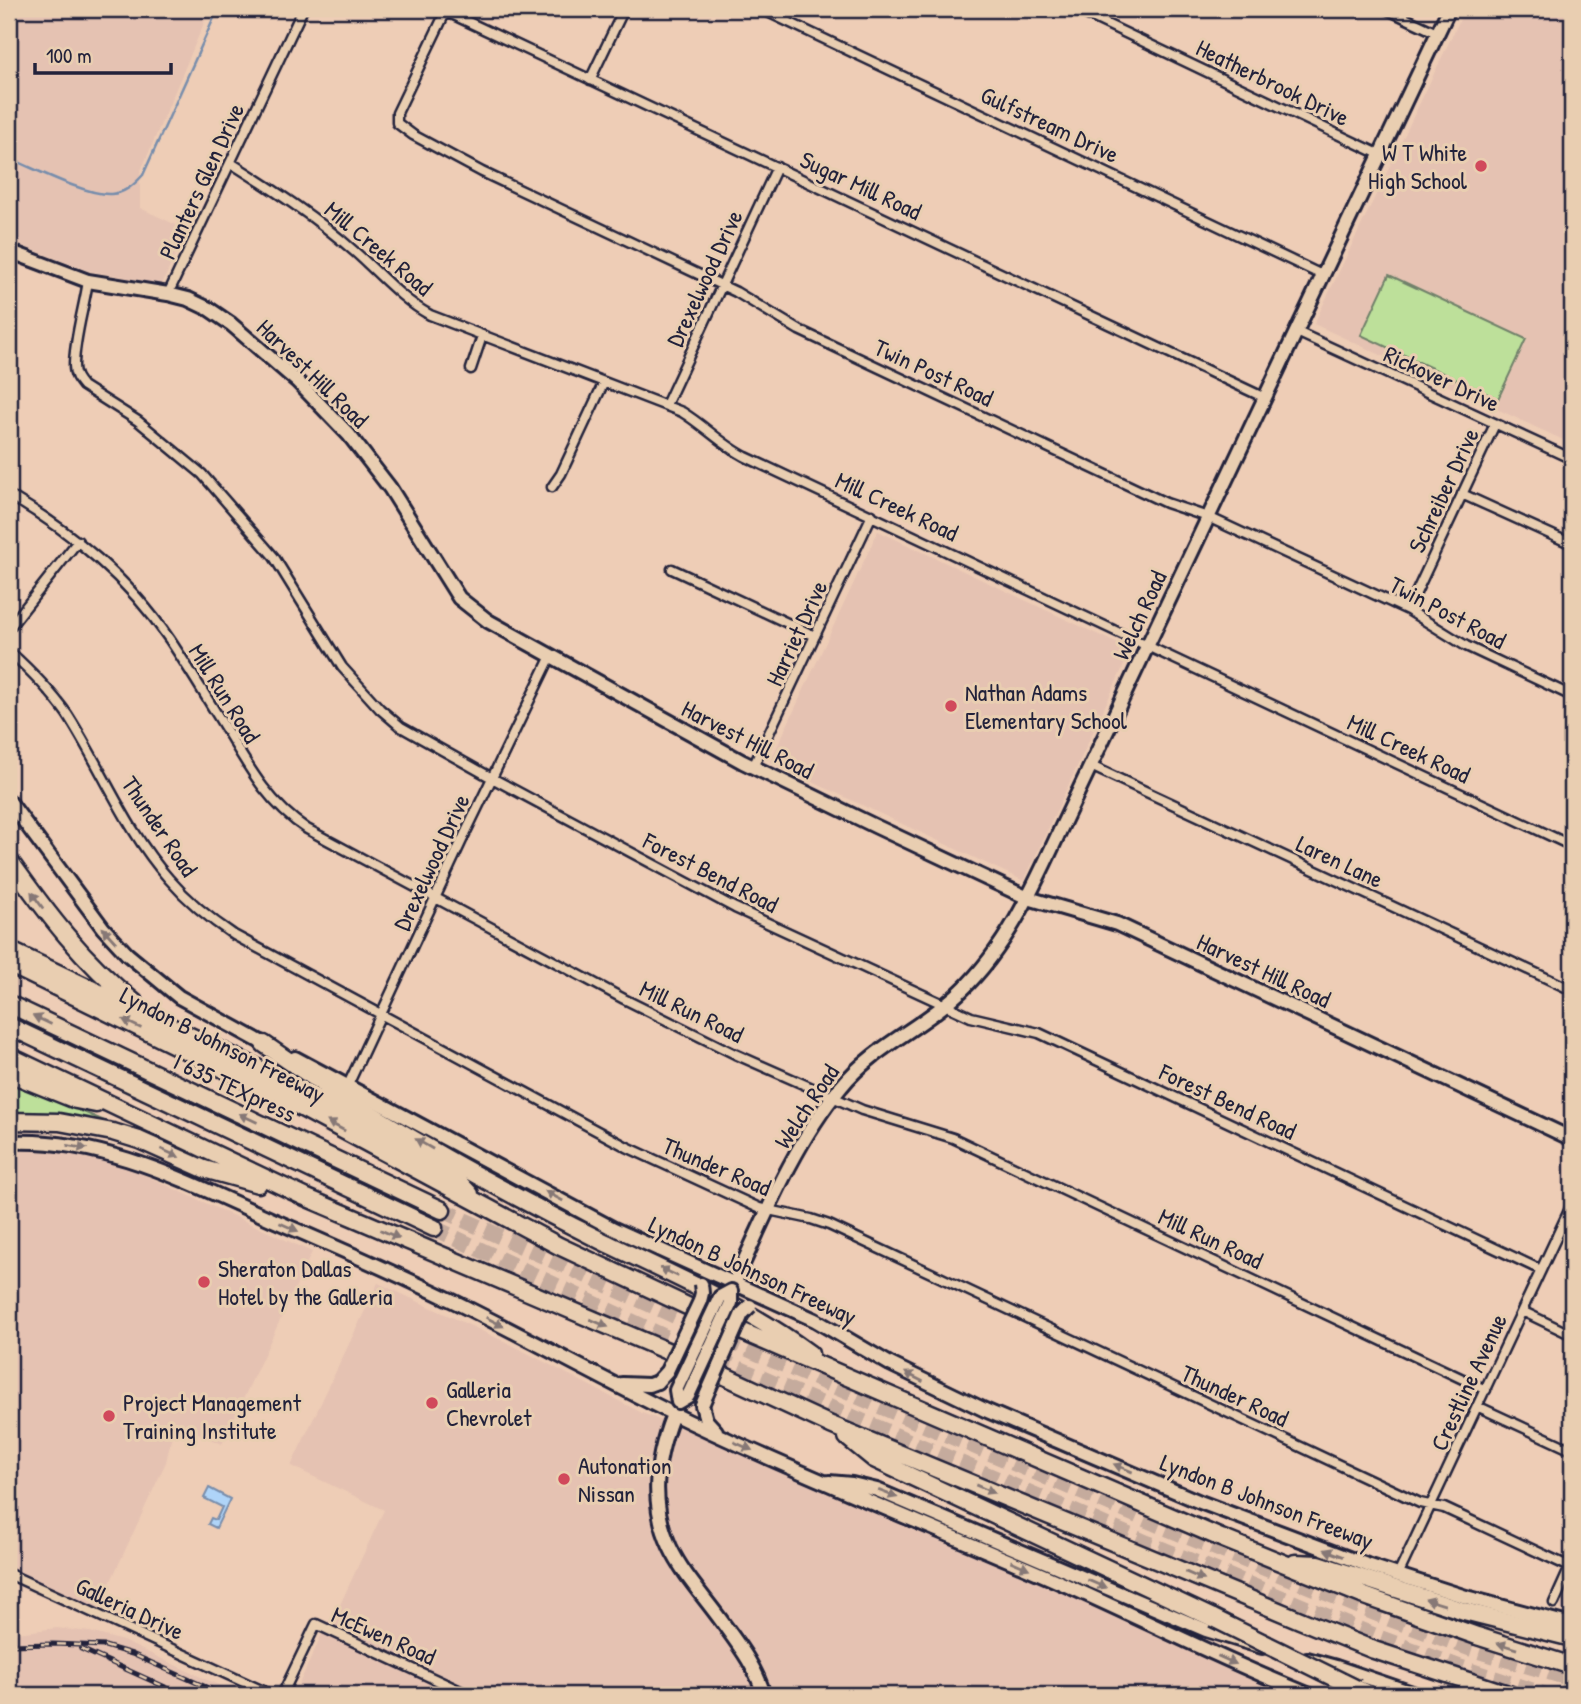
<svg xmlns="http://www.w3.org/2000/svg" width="1581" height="1704" viewBox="0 0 1581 1704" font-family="'Patrick Hand',sans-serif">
	<rect width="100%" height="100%" fill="#eecdb6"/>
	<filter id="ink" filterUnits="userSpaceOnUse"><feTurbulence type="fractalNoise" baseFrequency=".0143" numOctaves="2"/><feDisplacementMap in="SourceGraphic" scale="14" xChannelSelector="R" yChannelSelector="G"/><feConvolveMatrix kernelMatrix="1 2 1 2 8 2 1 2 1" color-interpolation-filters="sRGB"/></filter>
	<g filter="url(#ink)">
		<path fill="#e5c2b2" d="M9 9H210L140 173V208L187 230 162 284 89 271 9 241Z
			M1465 9H1572V444L1314 324Z
			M878 531 1131 650 1024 881 770 762Z
			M9 1149 75 1153 127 1167 312 1252 222 1444 181 1425 173 1430 166 1462 97 1611 9 1568Z
			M378 1283 510 1344 642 1413 693 1433 832 1494 1032 1575 1294 1695H294L328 1621 332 1622 384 1510 291 1466Z
			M1572 1583V1613L1559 1610Z
			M57 1628 90 1632 123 1641 240 1695H9V1634Z"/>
		<path fill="#bde09a" stroke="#70816a" stroke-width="2" d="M1389 275 1526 339 1498 399 1361 335Z
			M9 1080 116 1126 9 1116Z"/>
		<path fill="#afd4f8" stroke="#778dac" stroke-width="2" d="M209 1488 230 1499 216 1528 208 1524 211 1518 216 1520 222 1507 204 1498Z"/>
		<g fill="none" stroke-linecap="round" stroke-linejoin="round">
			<path stroke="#778dac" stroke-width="2.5" d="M9 158C33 168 87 196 111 194 125 193 134 185 143 175L218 9"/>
			<path stroke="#c5ab9d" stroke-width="16" stroke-dasharray="16 8" stroke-linecap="butt" d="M442 1210 770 1359 1154 1523 1390 1619 1469 1648 1572 1679
				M434 1228 663 1336 1145 1542 1380 1638 1459 1667 1546 1695"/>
			<defs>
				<path id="street" d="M761 9 1322 275
					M1075 9 1379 154
					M1386 9 1437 33
					M443 10 1263 397
					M446 11 397 113V123L413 135 482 172 736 292 799 330 1166 503 1208 517 1408 610 1466 646 1572 696
					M590 80 624 9
					M231 163C274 190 317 218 355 252 380 274 401 299 430 315L682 412C705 426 722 445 746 457L1572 846
					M88 281C84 308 74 339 74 366 74 375 78 380 83 386L138 421 202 474 274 557 342 667 380 709 401 727 492 778 735 908 971 1017 1039 1033 1541 1270
					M168 294 303 9
					M1295 331 1572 459
					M471 369 482 336
					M666 405 777 167
					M552 487 561 474 604 382
					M1462 494 1572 544
					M9 495C73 533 128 578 170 640 190 670 208 700 227 731 249 768 269 804 307 829L624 999 735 1054 862 1110 953 1138 1486 1390
					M672 569 815 636
					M1408 610 1495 424
					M9 628 78 541
					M9 651C30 670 50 690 67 714 102 768 126 831 169 879 188 901 210 919 234 935L627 1147 759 1208 811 1219 829 1225 1420 1503 1444 1508 1570 1567
					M1091 766 1572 990
					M753 767 872 515
					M348 1085 464 836 551 656
					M1522 1311 1572 1335
					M1479 1407 1572 1450
					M9 1574 272 1695
					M1398 1575 1572 1204
					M1554 1603 1572 1563
					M282 1695 316 1624 469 1695"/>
				<path id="secondary" d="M9 251 88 281 168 294 188 299 209 309 231 324 298 382 349 435 390 488 459 598 488 621 743 762 877 827 1028 898 1117 924 1572 1139
					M9 801 103 928 127 954 179 997 272 1048
					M295 1058 614 1229 815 1320 890 1364 985 1410 1200 1502 1367 1565 1466 1597 1572 1625
					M9 1142C103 1137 189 1183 273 1220 334 1246 395 1273 455 1302 534 1341 611 1384 690 1422 806 1477 925 1524 1043 1575 1133 1614 1219 1659 1310 1695
					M732 1288C762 1223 795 1141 841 1087 874 1046 924 1027 961 991 1009 945 1035 884 1063 824L1449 9
					M622 1384 649 1385 657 1382
					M702 1405 706 1420 716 1431
					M676 1407C657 1452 648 1500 670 1547 683 1575 707 1600 725 1626 741 1648 756 1668 764 1695
					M829 1482 852 1484 877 1490 1206 1630 1262 1647
					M1307 1659 1336 1667 1418 1695"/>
				<path id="highway" d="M9 860C48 915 82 960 135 1003
					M9 950 270 1074 339 1110 450 1173 470 1194
					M9 964 285 1099 559 1246 734 1328 1221 1538 1362 1595 1477 1636 1572 1666
					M9 1004 442 1210
					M9 1026 434 1228
					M264 1044C370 1118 484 1182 600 1240 672 1275 746 1306 810 1354
					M9 1056 305 1197 714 1371 831 1425 1300 1620 1374 1650 1511 1695
					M9 1073 76 1100 96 1104
					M9 1121 59 1122 113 1132 139 1140 204 1169 258 1184
					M847 1437 874 1459 1213 1618
					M1295 1563 1319 1564 1464 1611 1572 1638
					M1357 1689 1371 1695"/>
			</defs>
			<use href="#street" stroke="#22223b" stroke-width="13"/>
			<use href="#secondary" stroke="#22223b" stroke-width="18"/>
			<use href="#highway" stroke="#22223b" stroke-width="21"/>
			<use href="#street" stroke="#e9ceb1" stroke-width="8"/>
			<use href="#secondary" stroke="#e9ceb1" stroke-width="12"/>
			<use href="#highway" stroke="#e9ceb1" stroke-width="16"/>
			<defs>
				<path id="rail" d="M9 1645 53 1644 105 1646 132 1654 224 1695
					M81 1649 183 1695"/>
			</defs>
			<use href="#rail" stroke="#22223b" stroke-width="5"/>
			<use href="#rail" stroke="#e9ceb1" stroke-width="2.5" stroke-dasharray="8" stroke-linecap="butt"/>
			<defs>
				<path id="secondary-bridge" d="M731 1291V1303L688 1396 678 1402 676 1390 720 1297Z
					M657 1382 667 1371 700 1301 702 1293 701 1284
					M702 1405 742 1314 750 1306"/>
				<path id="highway-bridge" d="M1213 1618 1357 1689"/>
			</defs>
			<use href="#secondary-bridge" stroke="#22223b" stroke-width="18" stroke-linecap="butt"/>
			<use href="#highway-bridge" stroke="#22223b" stroke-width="21" stroke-linecap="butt"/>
			<use href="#secondary-bridge" stroke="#e9ceb1" stroke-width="12"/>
			<use href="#highway-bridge" stroke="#e9ceb1" stroke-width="16"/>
		</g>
		<defs><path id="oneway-solid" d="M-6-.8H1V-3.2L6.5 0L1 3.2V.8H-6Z" transform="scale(1.75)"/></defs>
		<g fill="#867876">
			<use href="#oneway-solid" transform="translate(37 900) rotate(-126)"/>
			<use href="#oneway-solid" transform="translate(109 935) rotate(-132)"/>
			<use href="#oneway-solid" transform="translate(42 1020) rotate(-155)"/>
			<use href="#oneway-solid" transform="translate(132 1024) rotate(-154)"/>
			<use href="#oneway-solid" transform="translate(248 1118) rotate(-155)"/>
			<use href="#oneway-solid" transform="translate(336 1126) rotate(-151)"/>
			<use href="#oneway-solid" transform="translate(424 1144) rotate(-150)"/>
			<use href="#oneway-solid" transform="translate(77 1147) rotate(9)"/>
			<use href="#oneway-solid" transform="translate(170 1153) rotate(24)"/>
			<use href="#oneway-solid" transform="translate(554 1196) rotate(-151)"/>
			<use href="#oneway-solid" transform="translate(289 1227) rotate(24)"/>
			<use href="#oneway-solid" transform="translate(390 1234) rotate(23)"/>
			<use href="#oneway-solid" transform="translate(669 1272) rotate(-155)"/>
			<use href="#oneway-solid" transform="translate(495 1322) rotate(27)"/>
			<use href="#oneway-solid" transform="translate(599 1323) rotate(23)"/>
			<use href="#oneway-solid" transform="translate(914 1377) rotate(-153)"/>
			<use href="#oneway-solid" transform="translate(743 1446) rotate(24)"/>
			<use href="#oneway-solid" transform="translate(1123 1468) rotate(-157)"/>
			<use href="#oneway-solid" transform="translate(985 1489) rotate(23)"/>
			<use href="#oneway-solid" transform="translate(888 1494) rotate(21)"/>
			<use href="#oneway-solid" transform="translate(1334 1553) rotate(-160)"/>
			<use href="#oneway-solid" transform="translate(1020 1565) rotate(23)"/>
			<use href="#oneway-solid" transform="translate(1195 1576) rotate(23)"/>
			<use href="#oneway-solid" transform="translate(1097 1584) rotate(23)"/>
			<use href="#oneway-solid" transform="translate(1435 1602) rotate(-163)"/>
			<use href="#oneway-solid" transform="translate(1507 1646) rotate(-163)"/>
			<use href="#oneway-solid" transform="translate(1227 1660) rotate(24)"/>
		</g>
	</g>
	<g fill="#d1495b" stroke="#e9ceb1" stroke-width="2.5">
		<circle cx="1481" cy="166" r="7"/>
		<circle cx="951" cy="706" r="7"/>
		<circle cx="204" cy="1282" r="7"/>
		<circle cx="432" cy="1403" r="7"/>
		<circle cx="109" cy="1416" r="7"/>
		<circle cx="564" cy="1479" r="7"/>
	</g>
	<g text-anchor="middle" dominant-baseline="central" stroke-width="6" stroke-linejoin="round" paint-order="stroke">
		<g font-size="24" fill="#22223b" stroke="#e9ceb1">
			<text transform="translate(1273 82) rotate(26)">Heatherbrook Drive</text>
			<text transform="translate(1050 124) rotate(25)">Gulfstream Drive</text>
			<text transform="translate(201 181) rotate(-65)">Planters Glen Drive</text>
			<text transform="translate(861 185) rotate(25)">Sugar Mill Road</text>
			<text transform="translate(379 248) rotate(40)">Mill Creek Road</text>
			<text transform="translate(704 278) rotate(-65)">Drexelwood Drive</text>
			<text transform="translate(934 372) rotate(25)">Twin Post Road</text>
			<text transform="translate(313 373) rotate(44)">Harvest Hill Road</text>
			<text transform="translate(1442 378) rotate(25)">Rickover Drive</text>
			<text transform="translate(1443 490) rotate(-65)">Schreiber Drive</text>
			<text transform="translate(897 506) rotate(25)">Mill Creek Road</text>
			<text transform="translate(1448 612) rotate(28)">Twin Post Road</text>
			<text transform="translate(1139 615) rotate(-65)">Welch Road</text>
			<text transform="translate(796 633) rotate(-65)">Harriet Drive</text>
			<text transform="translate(225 693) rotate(58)">Mill Run Road</text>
			<text transform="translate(748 739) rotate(27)">Harvest Hill Road</text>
			<text transform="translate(1409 748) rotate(25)">Mill Creek Road</text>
			<text transform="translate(160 826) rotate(56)">Thunder Road</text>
			<text transform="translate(1340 861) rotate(25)">Laren Lane</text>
			<text transform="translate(431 862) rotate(-65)">Drexelwood Drive</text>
			<text transform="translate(711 872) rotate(27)">Forest Bend Road</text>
			<text transform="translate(1264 970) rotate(25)">Harvest Hill Road</text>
			<text transform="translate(692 1011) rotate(26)">Mill Run Road</text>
			<text transform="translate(223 1044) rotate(27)">Lyndon B Johnson Freeway</text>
			<text transform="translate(235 1087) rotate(25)">I 635 TEXpress</text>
			<text transform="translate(1228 1101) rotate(25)">Forest Bend Road</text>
			<text transform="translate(806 1106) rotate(-56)">Welch Road</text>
			<text transform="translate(717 1166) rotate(23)">Thunder Road</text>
			<text transform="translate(1211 1238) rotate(25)">Mill Run Road</text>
			<text transform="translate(753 1270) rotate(25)">Lyndon B Johnson Freeway</text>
			<text transform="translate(1468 1382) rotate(-65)">Crestline Avenue</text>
			<text transform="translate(1235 1395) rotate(25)">Thunder Road</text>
			<text transform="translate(1267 1501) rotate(21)">Lyndon B Johnson Freeway</text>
			<text transform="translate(130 1608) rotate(25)">Galleria Drive</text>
			<text transform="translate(384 1635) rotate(24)">McEwen Road</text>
		</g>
		<g font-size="24" fill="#22223b" stroke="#e9ceb1" text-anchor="start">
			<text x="1467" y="152" text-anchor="end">W T White<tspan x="1467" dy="28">High School</tspan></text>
			<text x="965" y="692">Nathan Adams<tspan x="965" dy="28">Elementary School</tspan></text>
			<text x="218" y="1268">Sheraton Dallas<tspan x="218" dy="28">Hotel by the Galleria</tspan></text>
			<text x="446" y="1389">Galleria<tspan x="446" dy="28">Chevrolet</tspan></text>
			<text x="123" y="1402">Project Management<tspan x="123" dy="28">Training Institute</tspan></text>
			<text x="578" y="1465">Autonation<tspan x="578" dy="28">Nissan</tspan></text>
		</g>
	</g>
	<rect width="1581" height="1704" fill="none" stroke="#e9ceb1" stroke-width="35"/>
	<rect x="18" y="18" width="1546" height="1669" fill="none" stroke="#22223b" stroke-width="2.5" filter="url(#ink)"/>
	<path d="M35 63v10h136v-10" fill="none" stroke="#22223b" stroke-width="3.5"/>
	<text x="46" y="63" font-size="21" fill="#22223b" stroke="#e9ceb1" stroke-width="5" paint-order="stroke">100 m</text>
</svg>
